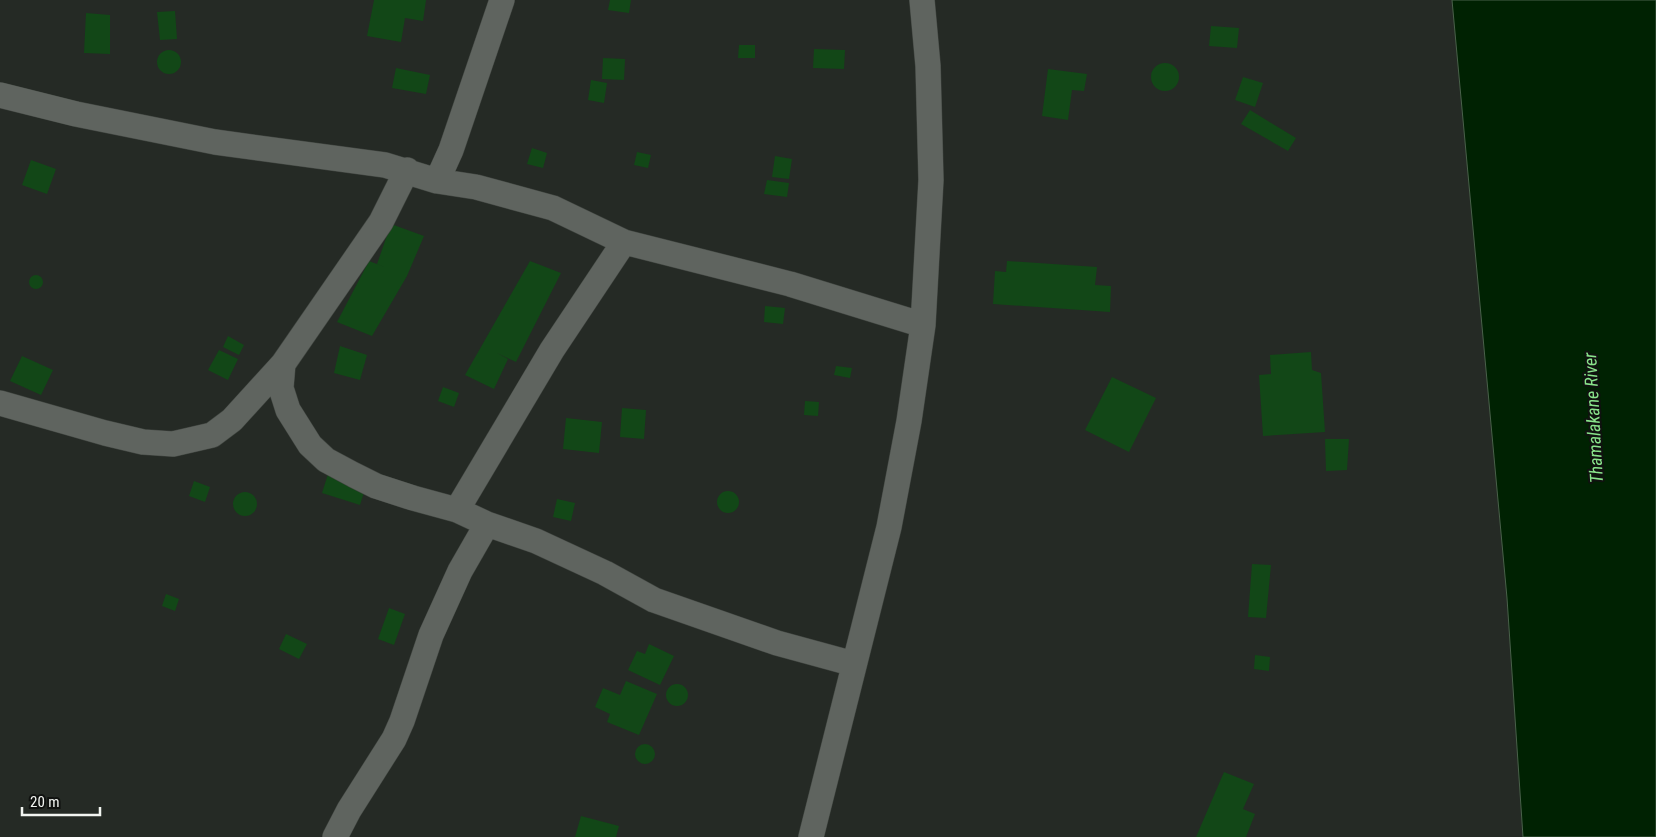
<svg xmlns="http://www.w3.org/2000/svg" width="1656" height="837" viewBox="0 0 1656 837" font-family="'Roboto Condensed',sans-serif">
	<rect width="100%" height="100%" fill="#252a25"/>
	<path fill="#002202" stroke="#49614a" d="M1452 0H1656V837H1523L1507 598Z"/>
	<path fill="#124717" d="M374 0H426L423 21 405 18 401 42 367 36Z
		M610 0H631L629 13 608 10Z
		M175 11 177 39 160 40 157 12Z
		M86 13 110 15V54L84 53Z
		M1211 26 1239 28 1237 48 1209 46Z
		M739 45H755V58H738Z
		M814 49 845 50 844 69 813 68Z
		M157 62a12 12 0 1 1 24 0a12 12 0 1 1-24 0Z
		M603 58 625 59 624 80 602 79Z
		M1151 77a14 14 0 1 1 28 0a14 14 0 1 1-28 0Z
		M396 68 430 75 426 94 392 88Z
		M1048 69 1087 74 1084 91 1072 90 1068 120 1042 116Z
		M1243 77 1263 83 1255 107 1235 100Z
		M591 80 607 83 604 103 588 100Z
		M1250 110 1296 138 1288 151 1241 124Z
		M532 148 547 153 543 168 527 164Z
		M637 152 651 155 648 168 634 165Z
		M775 156 792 159 789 179 772 177Z
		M31 160 56 169 47 194 22 185Z
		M767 180 789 183 787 197 764 194Z
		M391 224 424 236 407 276 372 336 337 322 369 261 387 268 377 264Z
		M530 261 561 273 516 362 497 353 508 359 494 389 465 375Z
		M1007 261 1097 267 1095 285 1111 286 1110 312 993 304 995 271 1006 272Z
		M29 282a7 7 0 1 1 14 0a7 7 0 1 1-14 0Z
		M765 306 785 308 783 324 764 322Z
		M228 336 244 345 239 355 223 347Z
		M340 346 367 355 360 380 334 373Z
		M219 350 238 359 228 380 208 370Z
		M1311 352 1312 370 1321 373 1325 432 1263 436 1259 375 1271 374 1270 355Z
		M22 356 53 370 41 395 10 381Z
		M836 366 852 368 850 378 834 375Z
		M1112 377 1156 398 1129 452 1085 430Z
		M443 387 459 393 454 407 438 401Z
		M805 401 819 402 818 416 804 415Z
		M622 408 646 410 644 439 620 437Z
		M566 418 602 422 599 453 563 449Z
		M1325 439H1349L1347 470 1326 471Z
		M328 474 366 486 360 505 322 493Z
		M194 481 210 487 205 502 189 496Z
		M717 502a11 11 0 1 1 22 0a11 11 0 1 1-22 0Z
		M233 504a12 12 0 1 1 24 0a12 12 0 1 1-24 0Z
		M557 499 575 503 571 521 553 517Z
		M1252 564 1271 565 1266 618 1248 617Z
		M166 594 179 599 175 611 162 606Z
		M389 608 405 614 394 645 378 639Z
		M286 634 307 644 299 659 279 649Z
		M649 644 674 656 660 685 628 670 637 651 645 654Z
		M1255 655 1270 657 1269 671 1254 669Z
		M626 681 657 694 639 735 607 722 610 714 595 707 603 688 620 695Z
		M666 695a11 11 0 1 1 22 0a11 11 0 1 1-22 0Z
		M635 754a10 10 0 1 1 20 0a10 10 0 1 1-20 0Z
		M1224 772 1254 784 1243 809 1255 814 1246 837H1196Z
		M581 816 619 826 616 837H575Z"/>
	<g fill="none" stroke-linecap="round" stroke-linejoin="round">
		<defs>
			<path id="street" d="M0 95 76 114 215 142 385 165 437 181 476 187 553 208 624 242 790 284 923 325
				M407 170 381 222 283 364 281 388 288 410 310 445 326 460 354 475 376 486 413 498 457 510 487 524 536 541 605 573 654 600 777 643 854 664
				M437 181 451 150 502 0
				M0 403 105 433 143 442 173 444 212 435 232 420 283 364
				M457 510 552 350 624 242
				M335 837 349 810 394 739 402 721 431 635 460 571 487 524
				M811 837 889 527 909 421 923 325 931 180 928 66 922 0"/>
		</defs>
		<use href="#street" stroke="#404540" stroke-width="26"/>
		<use href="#street" stroke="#5f645f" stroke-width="25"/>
	</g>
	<g text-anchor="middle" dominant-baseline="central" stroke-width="4" stroke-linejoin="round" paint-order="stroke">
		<g font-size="18" font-style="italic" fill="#89e48b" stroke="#101210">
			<text transform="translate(1593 418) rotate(-93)">Thamalakane River</text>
		</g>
	</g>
	<path d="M22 807v8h78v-8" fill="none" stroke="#f2f5f1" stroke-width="2.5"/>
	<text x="30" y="807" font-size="15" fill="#f2f5f1" stroke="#101210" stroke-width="4" paint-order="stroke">20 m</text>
</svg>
